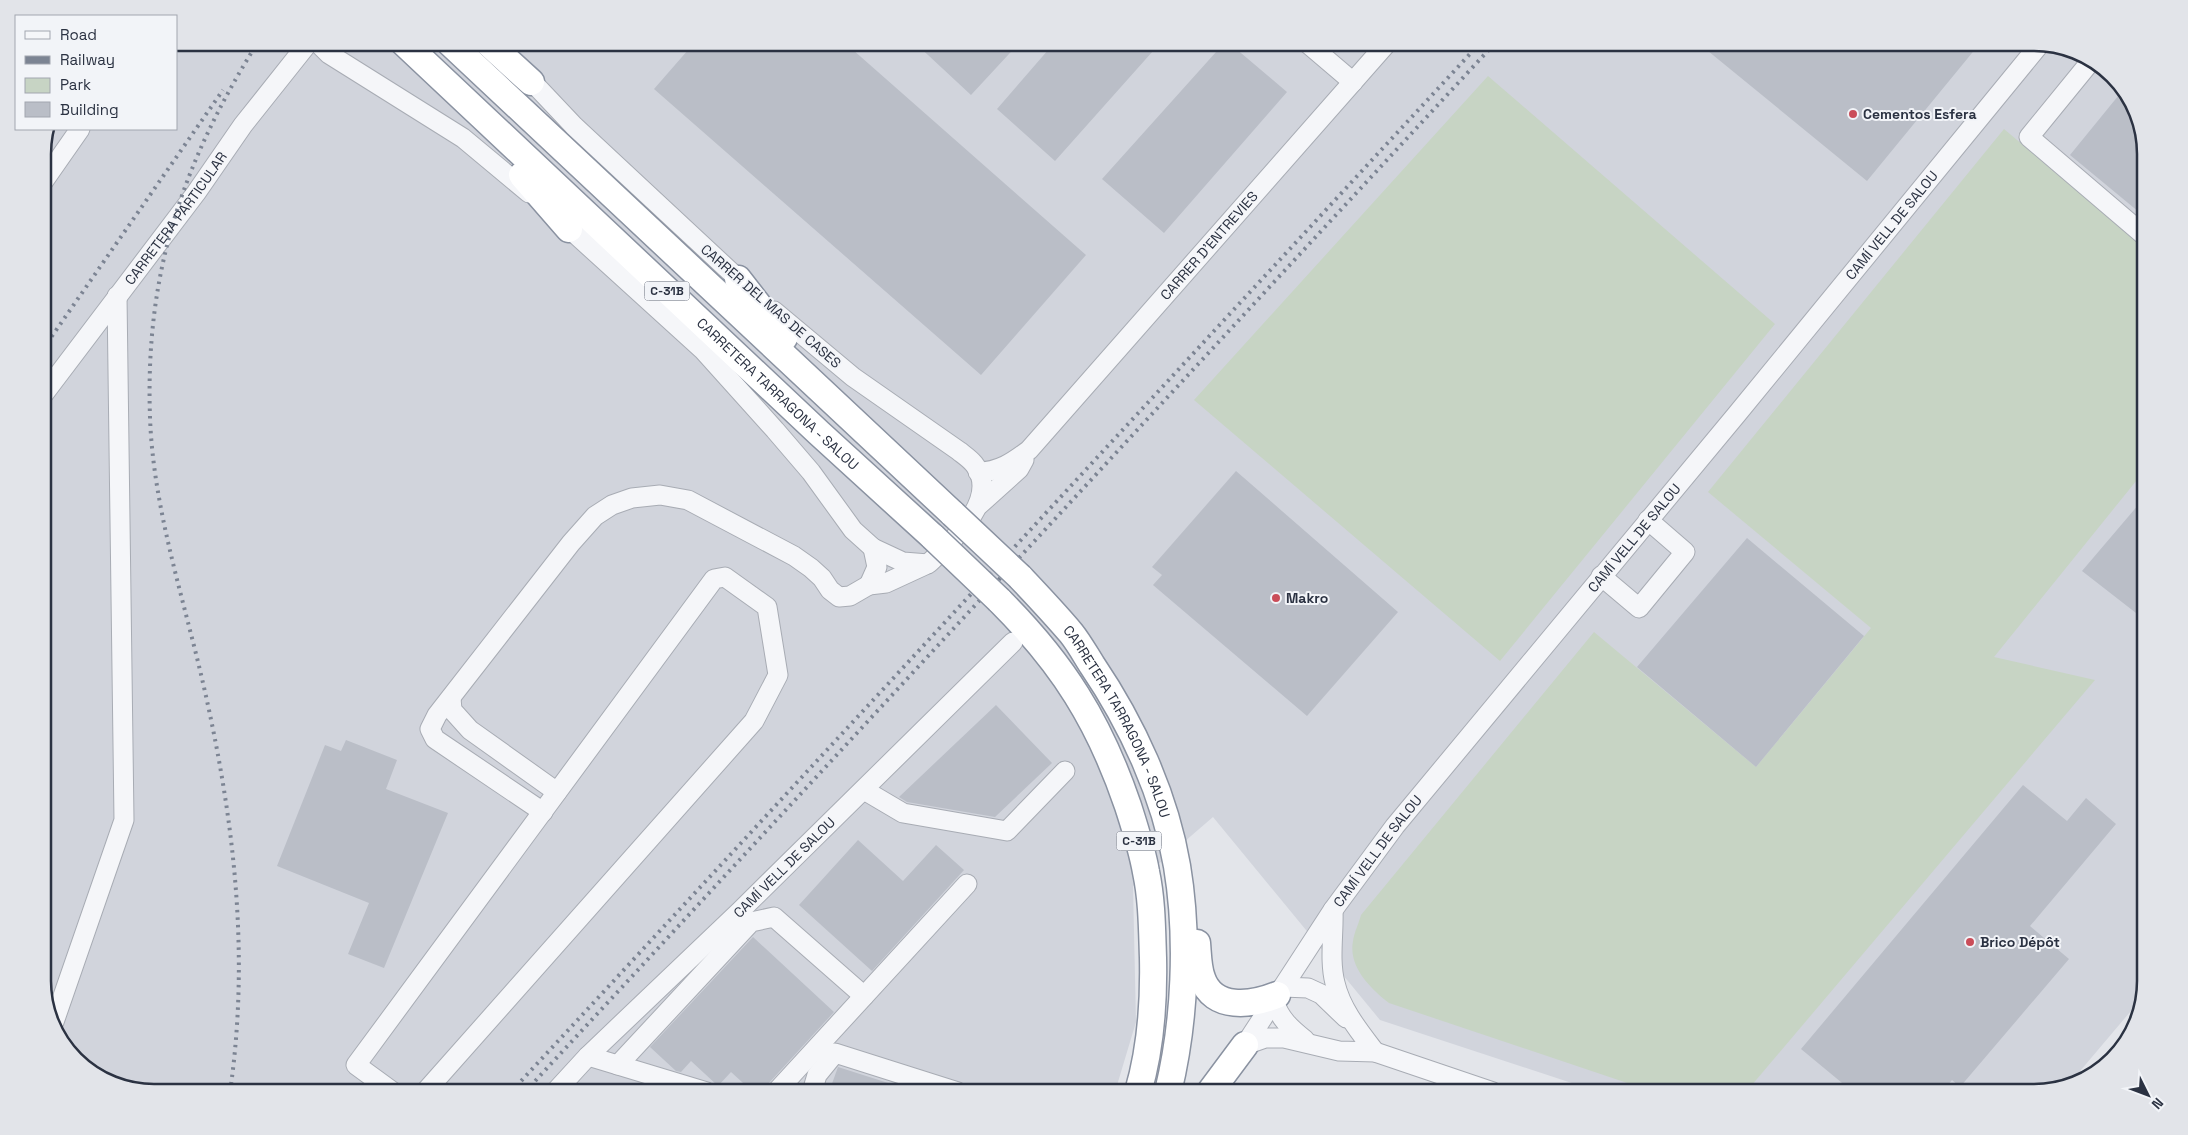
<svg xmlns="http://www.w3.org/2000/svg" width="2188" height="1135" viewBox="0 0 2188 1135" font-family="'Space Grotesk',sans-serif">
	<rect width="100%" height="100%" fill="#e3e5ea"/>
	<path fill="#d1d4dc" d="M2033 42 2083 54 2127 93 2145 147V980L2141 999 2070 1083 2034 1092H1599L1380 1020 1213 817 1133 886 1136 1022 1115 1092H155L105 1081 62 1043 43 988V147L47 129H176V43Z"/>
	<path fill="#c7d4c4" d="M1488 76 1775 324 1500 661 1194 400Z
		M2004 129 2145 248V470L1994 657 2095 680 1746 1092H1654L1389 1003C1371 989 1348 967 1353 941 1354 933 1359 923 1361 915L1594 632 1756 767 1871 628 1708 492Z"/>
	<path fill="#babec7" d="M695 42H844L1086 255 981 375 654 89Z
		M914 42H1020L971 95Z
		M1055 42H1161L1055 161 997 109Z
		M1225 42H1228L1287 92 1164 233 1102 179Z
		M1697 42H1981L1867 181Z
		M2123 90 2127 93 2145 147V217L2070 155Z
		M1236 471 1398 612 1307 716 1153 585 1162 575 1152 567Z
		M2145 497V620L2082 571Z
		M1747 538 1864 636 1756 767 1637 667Z
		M996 705 1052 763 995 817 907 802 899 797Z
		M346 740 397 760 386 789 448 813 384 968 348 954 369 903 277 866 325 745 341 751Z
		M2023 785 2067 821 2086 798 2116 824 2030 926 2069 959 1960 1087 1952 1080 1942 1092H1853L1801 1049Z
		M858 840 903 881 936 845 964 870 872 971 799 905Z
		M753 937 834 1012 768 1084 763 1092H753L731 1072 718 1086 691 1061 681 1072 676 1071 650 1047Z
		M838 1067 907 1089 906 1092H829Z"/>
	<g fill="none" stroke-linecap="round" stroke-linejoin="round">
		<defs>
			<g id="minor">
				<path d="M317 42 329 54 463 138 529 193"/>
				<path d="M1306 42 1353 82"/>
				<path d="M2091 61 2029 137 2145 236"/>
				<path d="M523 72 574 126 748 288"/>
				<path d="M43 182 80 129"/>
				<path d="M561 221 703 350 775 430 811 472 853 530 873 548 903 562 928 564C951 542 1002 498 974 464 970 459 964 455 959 451L853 377 774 311"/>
				<path id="s1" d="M43 395 196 193 243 125 309 42"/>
				<path id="s2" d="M978 472C999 472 1013 462 1029 450L1388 42"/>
				<path d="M979 505 1019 469 1024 460"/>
				<path d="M873 548 877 567 869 585 886 583 925 565"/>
				<path d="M1601 576 1639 608 1685 552 1648 520"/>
				<path d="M451 698 452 710 470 730 557 792"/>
				<path d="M864 790 903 813 1007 831 1065 771"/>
				<path d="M543 812 435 739 430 729 437 715 571 543 595 516 612 505 632 498 660 495 688 500 794 556 811 568 822 578 830 590 839 597 850 596 869 585"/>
				<path d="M1333 910C1334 934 1329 960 1335 983 1341 1009 1359 1031 1375 1052"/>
				<path d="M1283 987 1308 988 1321 994 1346 1018"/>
				<path d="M1274 1001C1280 1019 1290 1028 1305 1040"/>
				<path d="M54 1022 124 820 117 296"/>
				<path id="s3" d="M1245 1045 1333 910 1395 826 1737 414 2040 44"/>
				<path d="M1245 1045 1265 1038H1284L1339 1051 1375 1052 1493 1092"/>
				<path d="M588 1056 707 1092"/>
				<path d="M618 1065 751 922 774 917 864 996"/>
				<path d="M393 1092 356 1065 714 579 725 577 767 607 778 675 754 721 425 1092"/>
				<path id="s4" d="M555 1092 588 1056 740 911 1013 642"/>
				<path d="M776 1092 967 884"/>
				<path d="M812 1092 817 1075 835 1053 958 1092"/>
			</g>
			<g id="highway">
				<path id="s5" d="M403 42 819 433 933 537"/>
				<path d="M449 42 953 514"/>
				<path d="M487 42 531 82"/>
				<path d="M522 175 569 229"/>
				<path d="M738 279 784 338"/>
				<path id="s6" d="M1020 577C1037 595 1055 614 1071 633 1079 643 1085 654 1092 665 1132 724 1165 795 1177 866 1189 938 1185 1022 1168 1092"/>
				<path d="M999 600C1063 664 1099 721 1128 806 1135 828 1142 849 1146 872 1152 900 1152 929 1153 958 1154 1004 1151 1048 1138 1092"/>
				<path d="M1197 943C1198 954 1198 968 1202 978 1213 1011 1252 1005 1277 995"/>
				<path d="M1210 1092 1245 1045"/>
			</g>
		</defs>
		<use href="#minor" stroke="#a8acb4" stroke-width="21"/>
		<use href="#highway" stroke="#8a92a1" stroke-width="29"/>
		<use href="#minor" stroke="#f5f6f9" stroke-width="19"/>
		<use href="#highway" stroke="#fff" stroke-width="26"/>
		<path stroke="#7c8493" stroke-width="4" stroke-dasharray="2.5 5" stroke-linecap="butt" d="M43 349 223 90
			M230 1092C250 954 234 818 203 683 183 596 153 507 150 417 145 274 182 163 258 42
			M511 1092 1481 42
			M525 1092 1496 42"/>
		<defs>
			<path id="highway-bridge" d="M953 514 1020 577
				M933 537 999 600"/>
		</defs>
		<use href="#highway-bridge" stroke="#8a92a1" stroke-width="29" stroke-linecap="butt"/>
		<use href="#highway-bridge" stroke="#fff" stroke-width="26"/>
	</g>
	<g fill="#ca4d59" stroke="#f2f4f8" stroke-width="2">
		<circle cx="1853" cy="114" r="5"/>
		<circle cx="1276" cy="598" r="5"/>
		<circle cx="1970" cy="942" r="5"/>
	</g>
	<g text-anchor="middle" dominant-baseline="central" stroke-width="4" stroke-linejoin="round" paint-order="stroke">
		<g fill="#f2f4f8" stroke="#676c79" stroke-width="1">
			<rect x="644.5" y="281.5" width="45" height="19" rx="4"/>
			<rect x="1116.5" y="831.5" width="45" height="19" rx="4"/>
		</g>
		<g font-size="12" font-weight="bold" fill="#2b3242">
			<text x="667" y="291">C-31B</text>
			<text x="1139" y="841">C-31B</text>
		</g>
		<g font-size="14" font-weight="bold" fill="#2b3242" stroke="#f2f4f8" text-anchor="start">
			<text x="1863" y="114">Cementos Esfera</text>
			<text x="1286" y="598">Makro</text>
			<text x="1980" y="942">Brico Dépôt</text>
		</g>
		<g font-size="14" fill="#2b3242" stroke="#f2f4f8">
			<text stroke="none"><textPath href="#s1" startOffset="221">CARRETERA PARTICULAR</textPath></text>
			<text stroke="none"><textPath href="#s3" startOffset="1045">CAMÍ VELL DE SALOU</textPath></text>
			<text stroke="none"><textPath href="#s2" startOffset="329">CARRER D'ENTREVIES</textPath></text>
			<text transform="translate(771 306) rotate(41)">CARRER DEL MAS DE CASES</text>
			<text stroke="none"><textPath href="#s5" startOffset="514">CARRETERA TARRAGONA - SALOU</textPath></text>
			<text stroke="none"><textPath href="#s3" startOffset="640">CAMÍ VELL DE SALOU</textPath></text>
			<text stroke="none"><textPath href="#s6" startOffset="176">CARRETERA TARRAGONA - SALOU</textPath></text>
			<text stroke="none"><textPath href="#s3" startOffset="235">CAMÍ VELL DE SALOU</textPath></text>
			<text stroke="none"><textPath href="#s4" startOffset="321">CAMÍ VELL DE SALOU</textPath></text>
		</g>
	</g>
	<path d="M0 0H2188V1135H0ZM154 51H2034A103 103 0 0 1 2137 154V981A103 103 0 0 1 2034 1084H154A103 103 0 0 1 51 981V154A103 103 0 0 1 154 51Z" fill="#e2e4e9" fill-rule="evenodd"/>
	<path fill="none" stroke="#2b3242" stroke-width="2.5" d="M154 51H2034A103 103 0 0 1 2137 154V981A103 103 0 0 1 2034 1084H154A103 103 0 0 1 51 981V154A103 103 0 0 1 154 51Z"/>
	<rect x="15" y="15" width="162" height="115" fill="#f2f4f8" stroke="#a2a6af"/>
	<rect x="25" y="31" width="25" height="8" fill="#f5f6f9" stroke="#a2a6af"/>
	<text x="60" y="40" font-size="15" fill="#2b3242">Road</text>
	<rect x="25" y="56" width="25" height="8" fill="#7c8493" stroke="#a2a6af"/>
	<text x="60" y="65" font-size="15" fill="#2b3242">Railway</text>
	<rect x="25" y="78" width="25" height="15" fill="#c7d4c4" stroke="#a2a6af"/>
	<text x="60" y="90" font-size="15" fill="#2b3242">Park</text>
	<rect x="25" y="102" width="25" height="15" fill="#babec7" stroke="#a2a6af"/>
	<text x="60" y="115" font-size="15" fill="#2b3242">Building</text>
	<g transform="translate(2148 1095) rotate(132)" stroke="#f2f4f8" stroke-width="4" paint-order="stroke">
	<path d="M0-4L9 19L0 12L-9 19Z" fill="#2b3242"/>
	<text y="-8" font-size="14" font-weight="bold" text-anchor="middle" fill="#2b3242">N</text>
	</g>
</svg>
